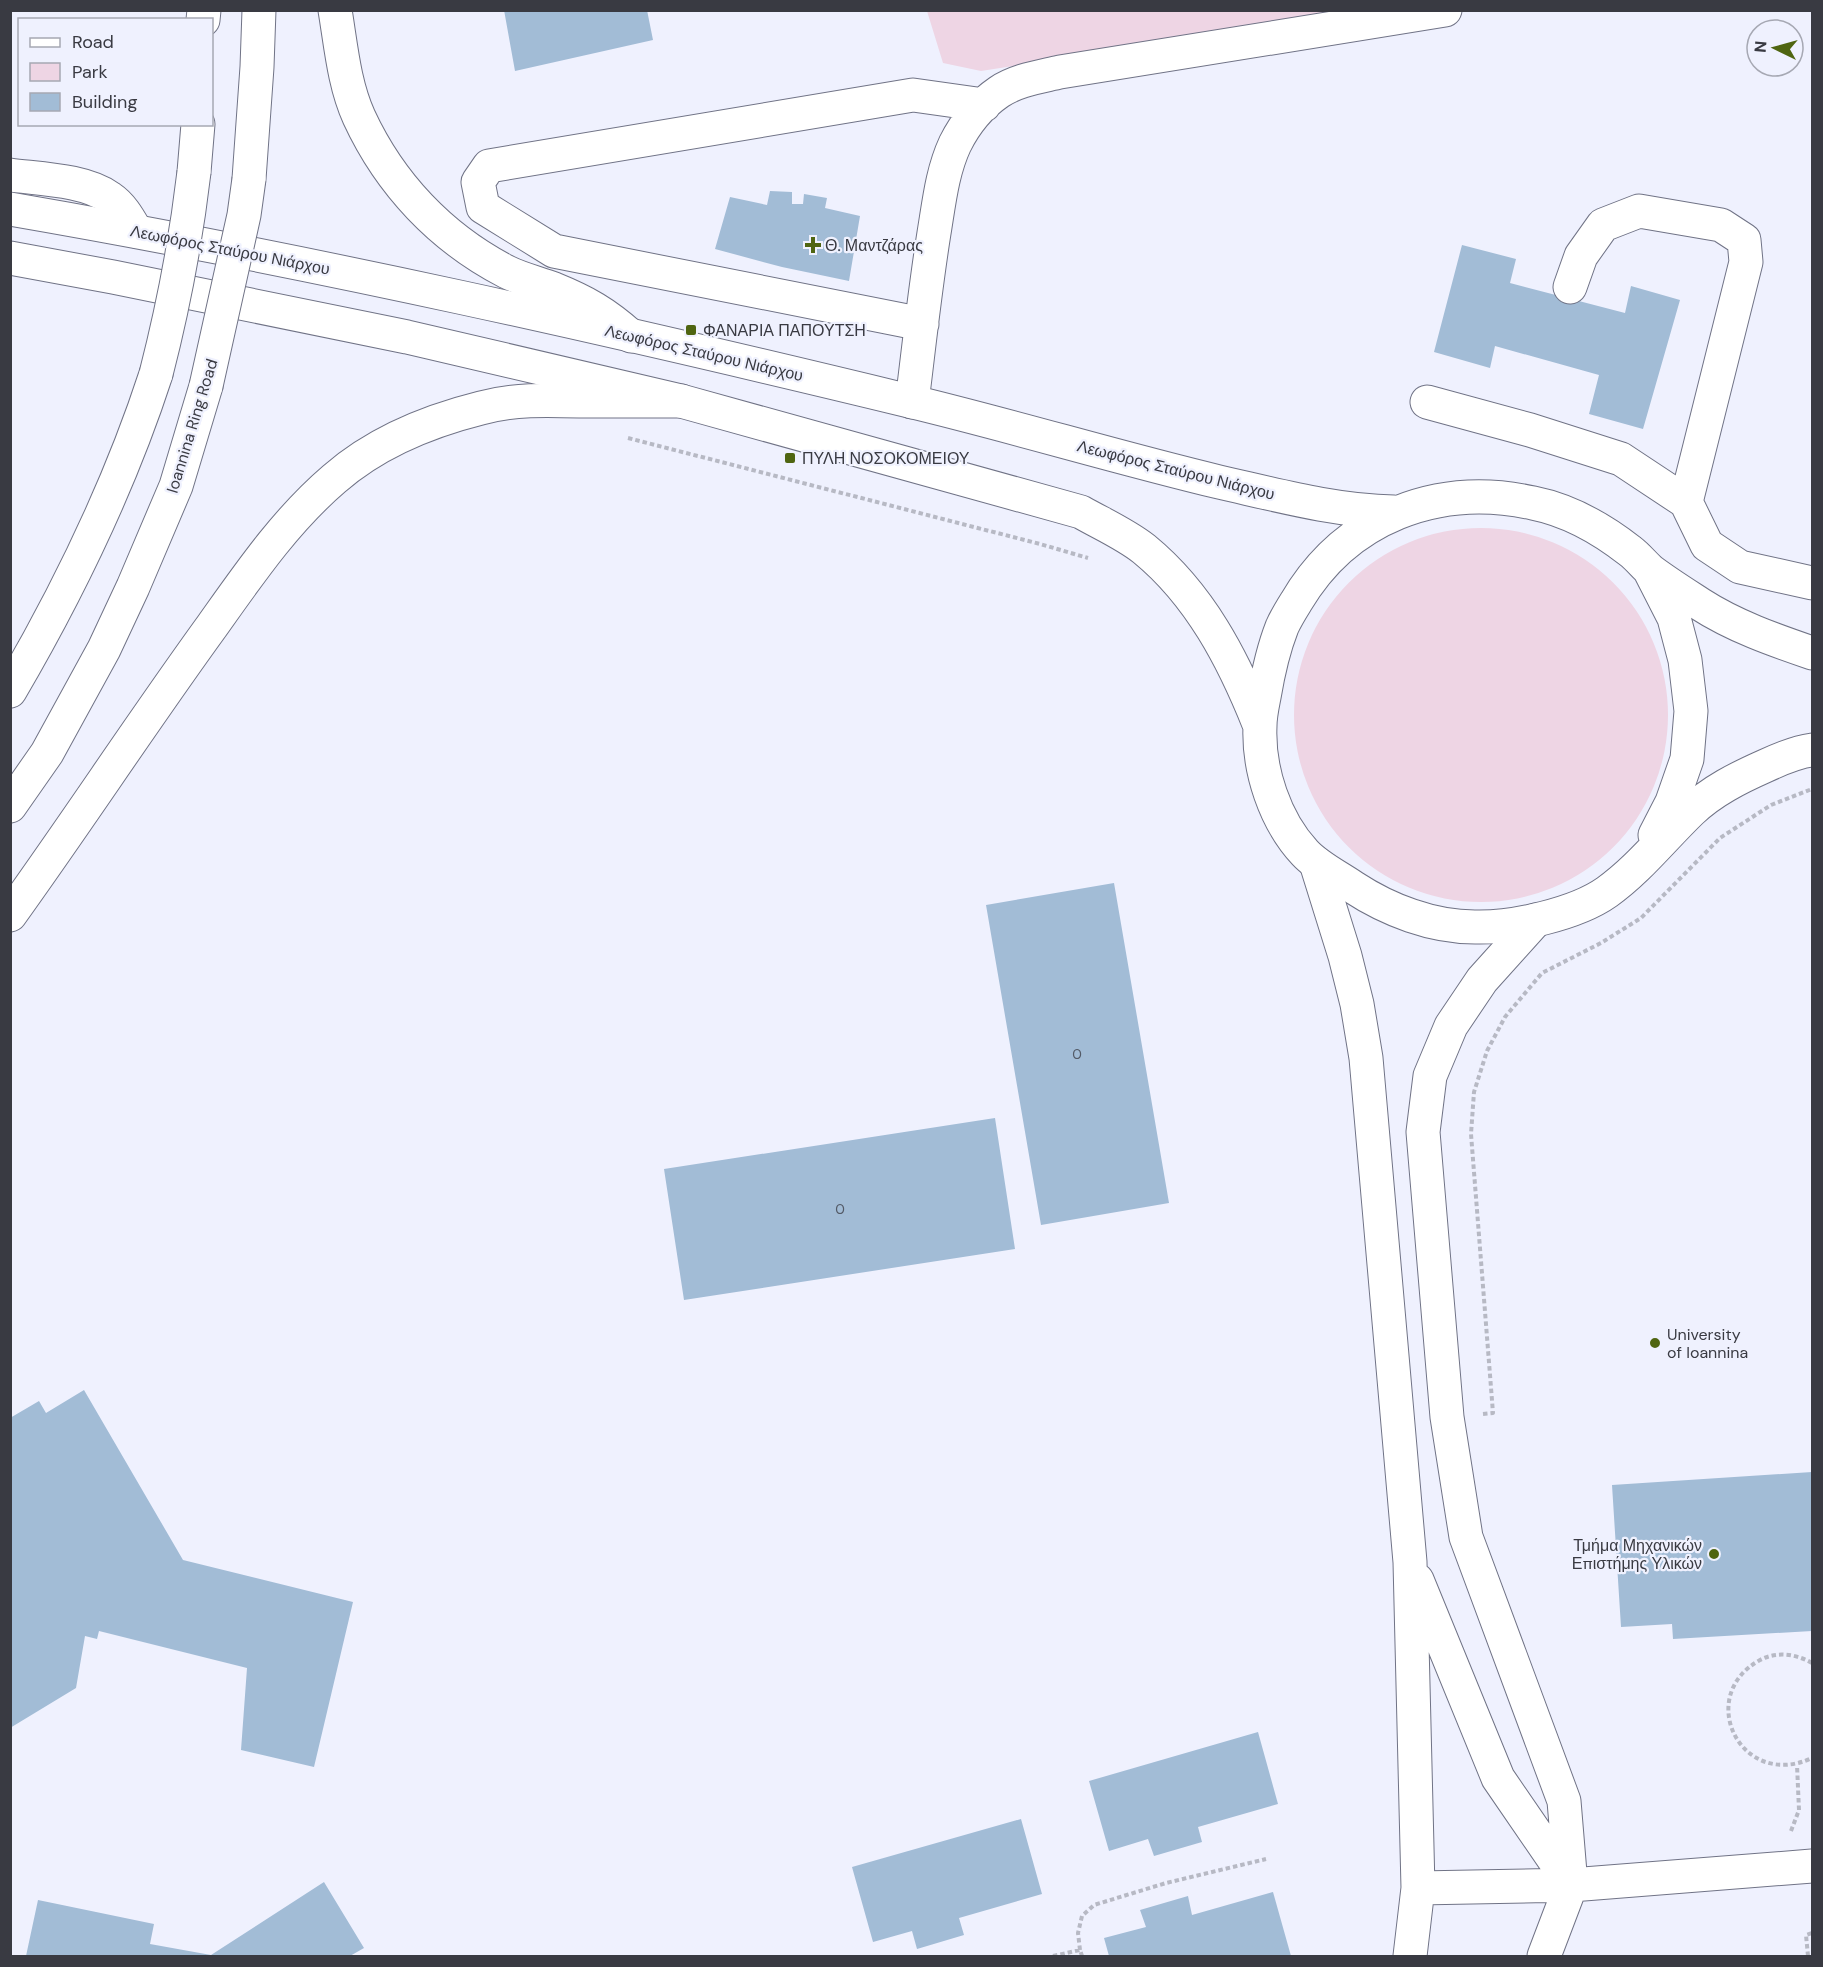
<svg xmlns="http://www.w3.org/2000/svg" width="1823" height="1967" viewBox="0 0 1823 1967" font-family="'DM Sans',sans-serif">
	<rect width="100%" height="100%" fill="#eff1fe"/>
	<path fill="#eed5e4" d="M927 11H1362L981 71 943 63Z
		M1294 715a187 187 0 1 1 374 0a187 187 0 1 1-374 0Z"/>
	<path fill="#a2bcd6" d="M504 10H647L653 40 515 71Z
		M770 191 792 192V204H803L804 194 827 198 825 208 860 216 849 281 782 267 715 249 730 197 767 205Z
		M1462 245 1516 259 1510 283 1625 313 1631 286 1680 300 1643 429 1589 414 1599 375 1495 346 1490 368 1434 352Z
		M1114 883 1169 1203 1041 1225 986 905Z
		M995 1118 1015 1249 684 1300 664 1169Z
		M84 1390 183 1560 353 1602 314 1767 241 1750 247 1668 99 1631 97 1639 85 1636 76 1688 10 1728V1418L39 1401 46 1413Z
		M1812 1472V1631L1673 1639 1672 1624 1621 1627 1612 1485Z
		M1258 1732 1278 1804 1198 1827 1202 1842 1154 1856 1148 1839 1109 1851 1089 1781Z
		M1021 1819 1042 1894 959 1918 964 1935 917 1949 912 1931 873 1942 852 1867Z
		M324 1882 364 1948 350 1956H26L38 1900 154 1924 150 1944 211 1955Z
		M1273 1892 1291 1956H1109L1104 1938 1146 1927 1140 1910 1188 1896 1192 1915Z"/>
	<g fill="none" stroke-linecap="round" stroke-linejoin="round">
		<defs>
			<path id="minor" d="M10 175C40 179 86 180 110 198 122 206 129 219 136 231
				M1570 287 1581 256 1603 225 1639 211 1721 225 1744 240 1746 262 1686 502
				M922 324 554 251 483 207 478 182 489 166 913 95 984 105
				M912 402C919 346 925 289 934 233 939 203 942 172 955 144 965 124 980 105 999 92 1017 80 1039 77 1060 72L1445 10
				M1427 402 1530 430 1621 459 1686 502 1707 545 1740 567 1812 583
				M1316 863 1345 956 1357 1004 1366 1058 1410 1562 1418 1888 1410 1956
				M1536 920 1482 980 1451 1026 1430 1076 1423 1132 1447 1417 1466 1537 1564 1801 1571 1885 1544 1956
				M1417 1580 1498 1778 1570 1883
				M1418 1888 1571 1885 1812 1866"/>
			<path id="major" d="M10 209C312 261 612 329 909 401 1013 426 1115 457 1219 482 1277 495 1335 511 1394 512
				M10 258 113 277 407 337 681 401 1081 512C1102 524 1125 534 1144 549 1200 595 1233 659 1259 724
				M1650 571 1674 618 1685 660 1691 711 1687 759 1672 802 1655 835
				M1812 653C1774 640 1734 626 1700 604 1683 593 1667 583 1651 571 1644 565 1638 557 1630 551 1602 529 1568 510 1533 503 1438 482 1346 517 1296 602 1291 610 1286 618 1282 627 1273 650 1268 673 1264 697 1262 707 1260 716 1260 726 1258 770 1275 821 1305 853 1318 867 1337 876 1353 887 1388 910 1432 927 1475 927 1513 928 1576 914 1607 892 1638 870 1663 838 1691 811 1712 791 1738 778 1765 766 1780 759 1796 752 1812 750"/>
			<path id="highway" d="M335 10C341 46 344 84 359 117 390 184 441 238 507 272 521 279 538 283 554 289 586 302 605 313 631 336
				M203 20 204 10
				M194 172 198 124
				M249 179 257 67 259 10
				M10 691C69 590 120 485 156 374
				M10 806 47 753 104 649 133 587 176 486 206 386
				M10 915C79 819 143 721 212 626 249 574 285 521 334 479 375 443 429 421 481 408 514 399 546 400 580 401 614 401 647 401 681 401"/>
		</defs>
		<use href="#minor" stroke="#707386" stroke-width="35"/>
		<use href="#major" stroke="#707386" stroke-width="35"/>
		<use href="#highway" stroke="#707386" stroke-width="35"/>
		<path stroke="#b7b9c4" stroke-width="4" stroke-dasharray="4.5 3" stroke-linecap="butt" d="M628 438 1040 544 1088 558
			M1483 1414 1493 1413 1471 1134 1474 1092 1487 1051 1505 1017 1542 973 1601 943 1641 918 1720 838 1771 805 1812 789
			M1812 1663C1796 1654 1777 1651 1760 1660 1694 1696 1741 1791 1812 1758
			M1791 1831 1799 1810 1797 1765
			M1080 1950 1078 1933 1082 1916 1094 1905 1166 1883 1266 1859
			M1053 1956 1080 1950 1082 1956
			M1808 1956 1806 1935 1812 1933"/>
		<use href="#minor" stroke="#fff" stroke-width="33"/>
		<use href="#major" stroke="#fff" stroke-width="33"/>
		<use href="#highway" stroke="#fff" stroke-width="33"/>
		<defs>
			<path id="highway-bridge" d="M156 374C173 308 186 240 194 172
				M206 386 244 215 249 179"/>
		</defs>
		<use href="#highway-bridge" stroke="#707386" stroke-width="35" stroke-linecap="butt"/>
		<use href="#highway-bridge" stroke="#fff" stroke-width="33"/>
	</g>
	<g fill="#4f6511" stroke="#eff1fe" stroke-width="2">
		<path d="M810 236h6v6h6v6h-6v6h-6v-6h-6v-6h6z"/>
		<rect x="685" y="324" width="12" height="12" rx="3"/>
		<rect x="784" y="452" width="12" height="12" rx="3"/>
		<circle cx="1655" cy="1343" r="6"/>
		<circle cx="1714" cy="1554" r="6"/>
	</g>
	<g text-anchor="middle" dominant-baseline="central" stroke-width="4.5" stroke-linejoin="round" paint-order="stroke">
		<g font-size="14" fill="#535a67">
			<text x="1077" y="1054">0</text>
			<text x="840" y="1209">0</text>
		</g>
		<g font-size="16" fill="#393a42" stroke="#eff1fe" text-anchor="start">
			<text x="825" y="245">Θ. Μαντζάρας</text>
			<text x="703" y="330">ΦΑΝΑΡΙΑ ΠΑΠΟΥΤΣΗ</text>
			<text x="802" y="458">ΠΥΛΗ ΝΟΣΟΚΟΜΕΙΟΥ</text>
			<text x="1667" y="1334">University<tspan x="1667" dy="18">of Ioannina</tspan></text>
			<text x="1702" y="1545" text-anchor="end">Τμήμα Μηχανικών<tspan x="1702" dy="18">Επιστήμης Υλικών</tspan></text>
		</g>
		<g font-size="16" fill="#393a42" stroke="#eff1fe">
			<text transform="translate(230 250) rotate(11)">Λεωφόρος Σταύρου Νιάρχου</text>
			<text transform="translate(704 353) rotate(13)">Λεωφόρος Σταύρου Νιάρχου</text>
			<text transform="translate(192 426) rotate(-73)">Ioannina Ring Road</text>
			<text transform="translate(1176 470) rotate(14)">Λεωφόρος Σταύρου Νιάρχου</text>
		</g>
	</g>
	<rect width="1823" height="1967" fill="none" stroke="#393a42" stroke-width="24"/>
	<rect x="18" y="18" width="195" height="108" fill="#eff1fe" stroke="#a6a8b3" stroke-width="1.5"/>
	<rect x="30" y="38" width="30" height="9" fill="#ffffff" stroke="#a6a8b3" stroke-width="1.5"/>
	<text x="72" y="48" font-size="18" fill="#393a42">Road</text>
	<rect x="30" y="63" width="30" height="18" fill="#eed5e4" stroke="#a6a8b3" stroke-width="1.5"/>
	<text x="72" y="78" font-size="18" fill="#393a42">Park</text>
	<rect x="30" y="93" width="30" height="18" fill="#a2bcd6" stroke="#a6a8b3" stroke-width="1.5"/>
	<text x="72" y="108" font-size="18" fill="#393a42">Building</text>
	<g transform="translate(1775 48) rotate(275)"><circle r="28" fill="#eff1fe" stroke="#a6a8b3" stroke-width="1.5"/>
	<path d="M0-4.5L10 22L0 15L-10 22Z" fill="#4f6511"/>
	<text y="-9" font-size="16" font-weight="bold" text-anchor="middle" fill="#393a42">N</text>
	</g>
</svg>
